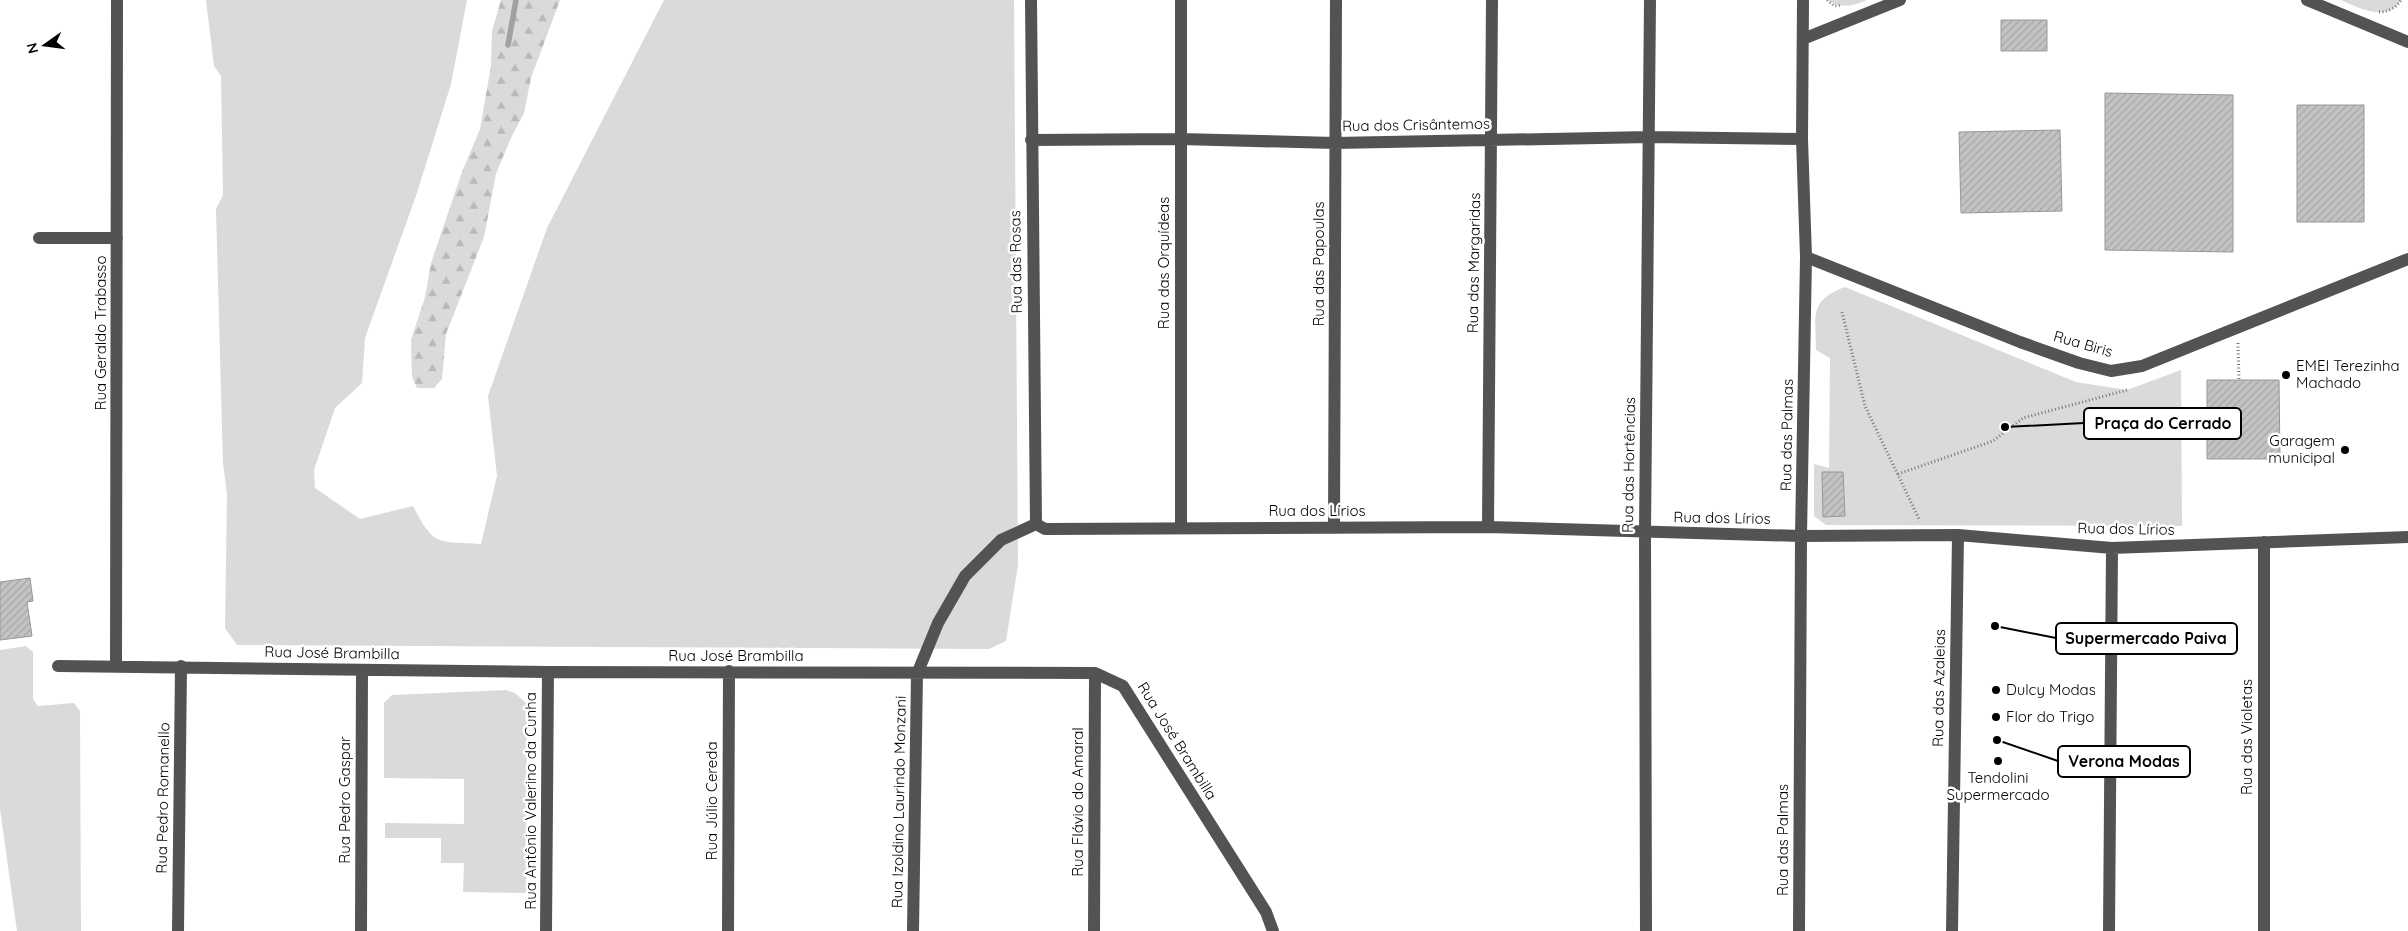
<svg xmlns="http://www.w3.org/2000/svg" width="2408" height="931" viewBox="0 0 2408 931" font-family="Quicksand,sans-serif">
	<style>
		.green { fill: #dadada }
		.forest { fill: url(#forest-firs) }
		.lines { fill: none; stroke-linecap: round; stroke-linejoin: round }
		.stream { stroke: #a1a1a1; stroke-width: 5.5 }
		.building { fill: url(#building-hatch); stroke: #979797 }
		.path { stroke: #757575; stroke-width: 3; stroke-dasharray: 1 2.5; stroke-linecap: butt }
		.minor { stroke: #535353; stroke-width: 12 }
		.poi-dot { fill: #000; stroke: #fff; stroke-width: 2 }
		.labels { text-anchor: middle; stroke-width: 5; stroke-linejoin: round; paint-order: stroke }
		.street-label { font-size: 15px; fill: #000; stroke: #fff }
		.poi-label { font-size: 15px; fill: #000; stroke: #fff; text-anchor: start }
		.leader { fill: none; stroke: #000; stroke-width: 2 }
		.callout-dot { fill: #000; stroke: #fff; stroke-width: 2 }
		.callout { fill: #fff; stroke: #000; stroke-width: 2 }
		.callout-label { font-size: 16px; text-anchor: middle; font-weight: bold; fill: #000 }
	</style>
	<defs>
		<pattern id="forest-firs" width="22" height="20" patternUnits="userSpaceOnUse" patternTransform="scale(1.25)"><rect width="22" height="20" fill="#dadada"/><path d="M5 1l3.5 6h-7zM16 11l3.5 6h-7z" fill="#b9b9b9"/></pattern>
		<pattern id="building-hatch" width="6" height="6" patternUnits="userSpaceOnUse" patternTransform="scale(1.25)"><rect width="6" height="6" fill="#c3c3c3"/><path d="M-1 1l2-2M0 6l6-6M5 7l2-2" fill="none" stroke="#a6a6a6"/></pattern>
	</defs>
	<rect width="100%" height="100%" fill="#fff"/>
	<path class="green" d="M206 0H467L451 84 417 193 365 338 362 383 335 408 314 470 315 488 360 519 413 506C434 547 437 541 481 544L497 476 488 396 547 228 664 0H1014L1018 565 1006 641 989 649 237 645 225 628 227 494 223 463 216 209 223 195 221 76 214 66Z
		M1827 0H1867C1854 6 1839 9 1827 0Z
		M2341 0H2401C2387 23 2359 8 2341 0Z
		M1845 287 2076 382 2127 390 2181 370 2182 526 1826 525 1814 516V464L1829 468 1830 358 1816 350C1816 316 1808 301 1845 287Z
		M26 646 33 652V699L38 706 74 703 80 711 81 931H17L0 809V650Z
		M506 690 515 693 527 704 526 893 463 892 464 863H441V838H385V823L464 824V779L384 778V703L392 695Z"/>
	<path class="forest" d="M501 0H560L531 78 524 113 510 140 496 174 484 237 446 334 442 379 434 388H417L412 377 411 340 425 297 431 263 462 172 480 129 491 66 492 31Z"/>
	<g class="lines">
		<path class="stream" d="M508 45 516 0"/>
	</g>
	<path class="building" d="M2001 20H2047V51H2001Z
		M2105 93 2233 95V252L2105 250Z
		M2297 105H2364V222H2297Z
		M2060 130 2062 211 1961 213 1959 132Z
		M2207 380H2279L2280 459H2207Z
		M1822 472H1843L1845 516 1823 517Z
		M30 578 33 601 27 602 32 636 0 640V582Z"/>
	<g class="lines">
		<path class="path" d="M1827 0 1834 6 1842 5
			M2379 12C2388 12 2396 8 2401 0
			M1842 312 1865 406 1920 521
			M2238 343 2239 380
			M1898 474 1993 441 2023 418 2127 390"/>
		<path class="minor" d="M1031 0 1036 524
			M2307 0 2408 42
			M1803 39 1900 0
			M1031 140 1180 139 1335 143 1649 137 1802 139
			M39 238H117
			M1806 257 2020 342 2079 363 2111 371 2142 366 2408 259
			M1036 524 1045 529 1488 527 1801 536 1958 535 2112 548 2408 537
			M1181 526V0
			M1488 527 1492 0
			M1334 528 1336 0
			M2264 542V931
			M58 666 548 672 1095 673 1123 686 1266 912 1273 931
			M116 666 117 0
			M178 931 181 666
			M361 931 362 670
			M546 931 548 672
			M728 931 729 671
			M913 931 917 674 938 623 965 576 1001 540 1036 524
			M1094 931 1095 673
			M1646 931 1645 532 1650 0
			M1799 931 1801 536 1806 257 1802 139 1803 0
			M1952 931 1958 535
			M2109 931 2112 548"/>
	</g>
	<g class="poi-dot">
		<circle cx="2286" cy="375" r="5"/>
		<circle cx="2345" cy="450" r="5"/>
		<circle cx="1996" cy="690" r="5"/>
		<circle cx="1996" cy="717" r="5"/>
		<circle cx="1998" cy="761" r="5"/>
	</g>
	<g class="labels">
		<g class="street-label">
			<text transform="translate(1416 125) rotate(-1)" y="5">Rua dos Crisântemos</text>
			<text transform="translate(1016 262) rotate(-91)" y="5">Rua das Rosas</text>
			<text transform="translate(1164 263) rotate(-90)" y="5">Rua das Orquídeas</text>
			<text transform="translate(1474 263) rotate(-89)" y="5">Rua das Margaridas</text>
			<text transform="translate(1319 264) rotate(-90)" y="5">Rua das Papoulas</text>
			<text transform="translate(101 333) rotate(-90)" y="5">Rua Geraldo Trabasso</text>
			<text transform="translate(2083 344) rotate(16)" y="5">Rua Biris</text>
			<text transform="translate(1787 435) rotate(-89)" y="5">Rua das Palmas</text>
			<text transform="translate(1629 465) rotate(-89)" y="5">Rua das Hortências</text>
			<text x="1317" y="516">Rua dos Lírios</text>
			<text transform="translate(1722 518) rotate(1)" y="5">Rua dos Lírios</text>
			<text transform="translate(2126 529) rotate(1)" y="5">Rua dos Lírios</text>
			<text transform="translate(332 653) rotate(1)" y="5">Rua José Brambilla</text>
			<text x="736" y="661">Rua José Brambilla</text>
			<text transform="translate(1939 688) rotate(-89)" y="5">Rua das Azaleias</text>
			<text transform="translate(2247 737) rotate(-90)" y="5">Rua das Violetas</text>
			<text transform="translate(1177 741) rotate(58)" y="5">Rua José Brambilla</text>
			<text transform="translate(163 798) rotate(-89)" y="5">Rua Pedro Romanello</text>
			<text transform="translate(345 800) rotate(-90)" y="5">Rua Pedro Gaspar</text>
			<text transform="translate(531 801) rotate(-90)" y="5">Rua Antônio Valerino da Cunha</text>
			<text transform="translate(712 801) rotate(-90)" y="5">Rua Júlio Cereda</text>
			<text transform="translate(899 802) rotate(-89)" y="5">Rua Izoldino Laurindo Monzani</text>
			<text transform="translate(1078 802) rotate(-90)" y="5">Rua Flávio do Amaral</text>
			<text transform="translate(1783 840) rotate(-90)" y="5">Rua das Palmas</text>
		</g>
		<g class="poi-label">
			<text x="2296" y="371">EMEI Terezinha<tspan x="2296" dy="17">Machado</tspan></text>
			<text x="2335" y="446" text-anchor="end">Garagem<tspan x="2335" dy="17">municipal</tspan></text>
			<text x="2006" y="695">Dulcy Modas</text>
			<text x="2006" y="722">Flor do Trigo</text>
			<text x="1998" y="783" text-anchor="middle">Tendolini<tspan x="1998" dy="17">Supermercado</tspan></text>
		</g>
	</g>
	<path class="leader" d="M2005 427L2084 423M1995 626L2056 638M1997 740L2058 761"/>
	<g class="callout-dot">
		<circle cx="2005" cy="427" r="5"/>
		<circle cx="1995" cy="626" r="5"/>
		<circle cx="1997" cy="740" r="5"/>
	</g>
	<g class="callout">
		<rect x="2084" y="408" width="157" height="31" rx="5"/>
		<rect x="2056" y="623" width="181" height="31" rx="5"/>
		<rect x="2058" y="746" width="132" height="31" rx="5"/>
	</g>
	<g class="callout-label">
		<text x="2163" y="429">Praça do Cerrado</text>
		<text x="2146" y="644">Supermercado Paiva</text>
		<text x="2124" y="767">Verona Modas</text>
	</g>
	<g transform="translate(45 45) rotate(256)" stroke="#ffffff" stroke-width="4" paint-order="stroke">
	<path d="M0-4L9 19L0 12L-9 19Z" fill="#000000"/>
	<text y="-8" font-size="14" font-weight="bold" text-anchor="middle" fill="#000000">N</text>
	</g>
</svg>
